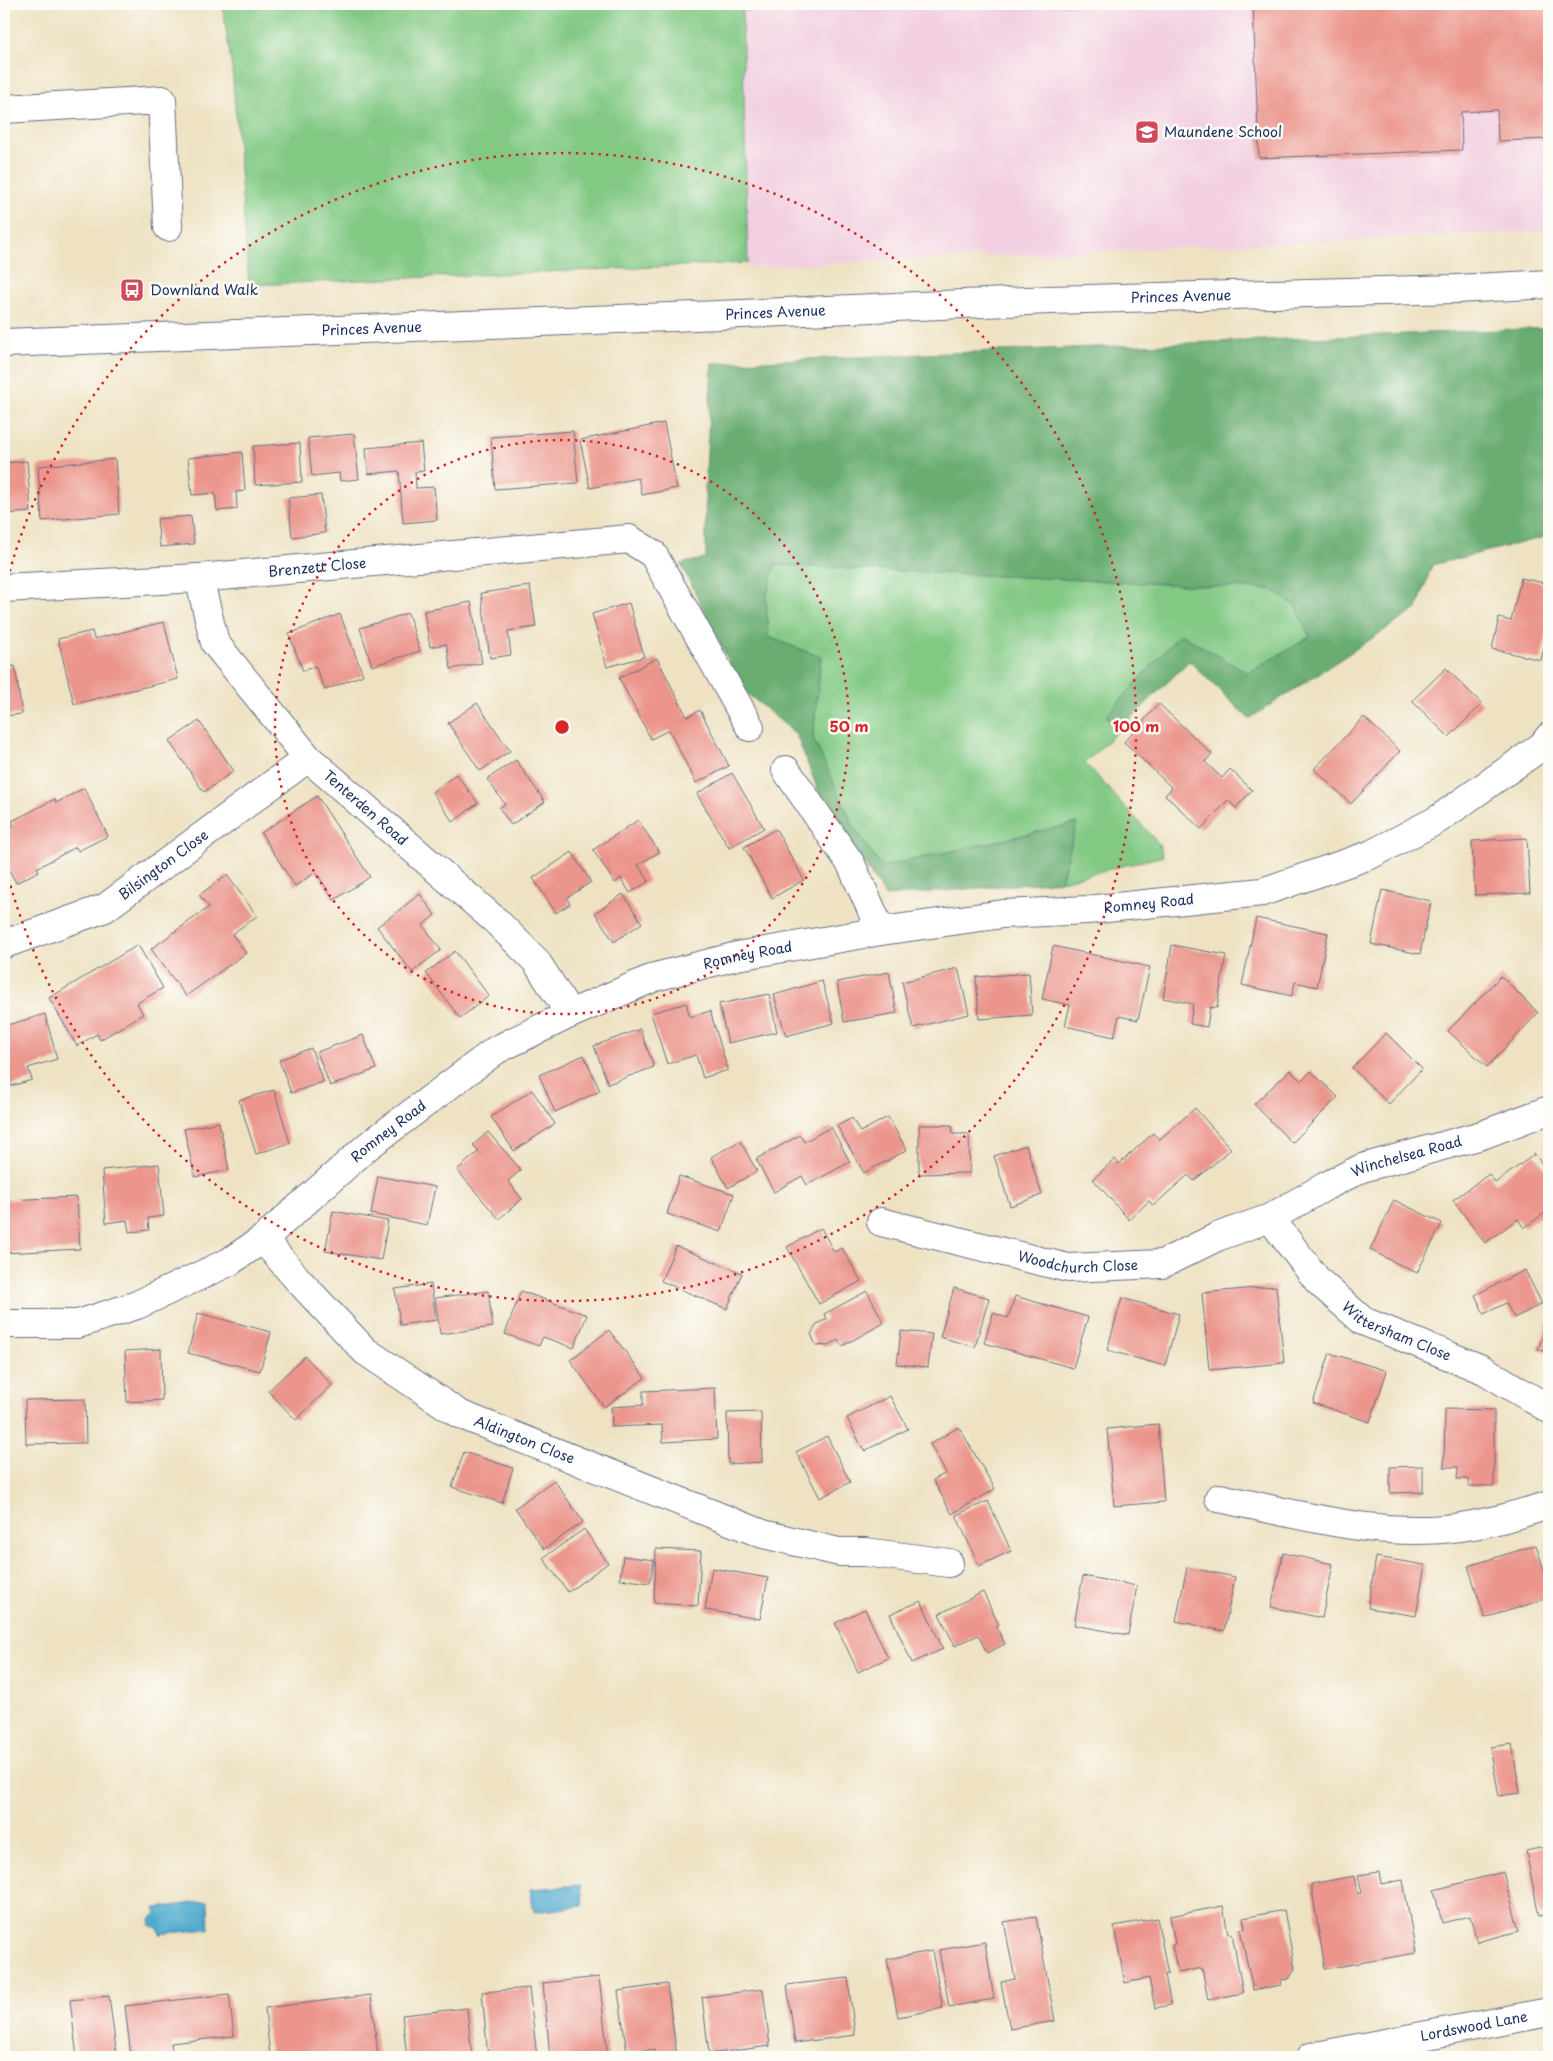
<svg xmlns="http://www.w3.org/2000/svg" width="1553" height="2061" viewBox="0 0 1553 2061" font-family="'Playpen Sans',sans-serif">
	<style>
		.built { fill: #f2cfe1 }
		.green { fill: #82c984; stroke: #4e7c71 }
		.forest { fill: #69ad72; stroke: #426e68 }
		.water { fill: #51abcf; stroke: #366d96 }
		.building { fill: #eb958c }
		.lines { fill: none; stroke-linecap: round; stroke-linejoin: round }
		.minor-casing { stroke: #656e81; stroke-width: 30 }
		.minor { stroke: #fff; stroke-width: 28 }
		.ring { fill: none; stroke: #d62828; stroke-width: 2.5; stroke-dasharray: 2.5 5 }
		.labels { text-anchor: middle; stroke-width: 5; stroke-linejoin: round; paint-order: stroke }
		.poi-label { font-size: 14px; fill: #1b2f5e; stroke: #fdfcf7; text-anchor: start }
		.street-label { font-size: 14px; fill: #1b2f5e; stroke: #fdfcf7 }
		.centre { fill: #d62828; stroke: #fdfcf7; stroke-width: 2.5 }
		.ring-label { font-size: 15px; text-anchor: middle; font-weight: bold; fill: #d62828; stroke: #fdfcf7; stroke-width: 5; stroke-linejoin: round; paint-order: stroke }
	</style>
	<rect width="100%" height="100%" fill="#fdfcf7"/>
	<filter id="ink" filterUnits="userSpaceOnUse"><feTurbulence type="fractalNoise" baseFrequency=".02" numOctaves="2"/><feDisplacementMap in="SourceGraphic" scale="10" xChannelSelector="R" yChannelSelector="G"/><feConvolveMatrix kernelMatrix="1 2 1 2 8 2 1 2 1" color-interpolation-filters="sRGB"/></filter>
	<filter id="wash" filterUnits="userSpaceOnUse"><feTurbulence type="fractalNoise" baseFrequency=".0096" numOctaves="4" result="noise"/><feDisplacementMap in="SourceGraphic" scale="20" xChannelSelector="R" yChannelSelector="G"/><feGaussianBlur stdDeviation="1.12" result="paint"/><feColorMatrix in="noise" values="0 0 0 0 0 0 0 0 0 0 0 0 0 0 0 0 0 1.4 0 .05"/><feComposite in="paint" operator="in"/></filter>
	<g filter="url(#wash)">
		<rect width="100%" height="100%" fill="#eee2c3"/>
		<path class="built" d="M1078 4H1549V231L748 267 742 10Z"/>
		<path class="green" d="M222 4H735L742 10 748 263 249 285 232 68Z
			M775 565 1270 589 1296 606 1310 637 1248 673 1180 634 1107 717 1119 730 1085 763 1159 844 1163 856 1061 881 1077 823 881 867 854 827 813 738 821 657 768 637 766 598Z"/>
		<path class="forest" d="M735 4H1078L742 10Z
			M1549 328V536L1432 565 1417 609 1249 719 1189 661 1119 730 1106 716 1180 634 1248 673 1310 637 1296 606 1270 589 775 565 766 598 768 637 821 657 813 738 854 827 881 867 1077 823 1061 881 885 896 819 793 796 734 743 690 681 564 706 558 705 489 712 363Z"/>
		<path class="water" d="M581 1885 583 1906 534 1912 530 1889Z
			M208 1901 209 1929 160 1934 158 1928 151 1926 150 1919 157 1914 155 1908Z"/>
		<g id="blocks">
			<path class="building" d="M1253 4H1461V5L1549 4V139L1498 141 1497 110 1461 112 1462 150 1259 158Z
				M664 423 677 488 642 495 638 478 590 488 580 440Z
				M573 431 578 483 495 489 491 437Z
				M354 434 359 479 340 481 339 473 312 476 308 438Z
				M300 443 302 482 255 485 253 446Z
				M421 443 424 471 415 472 416 488 434 487 437 520 403 523 399 471 368 474 366 448Z
				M242 452 245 491 236 492 237 509 217 511 215 493 192 495 188 458Z
				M115 459 119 514 42 521 38 466Z
				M27 461 31 512 4 514V463Z
				M321 495 325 533 292 537 288 498Z
				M191 516 194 544 160 547 157 519Z
				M1521 578 1549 584V635L1547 634 1541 660 1492 649 1499 618 1511 621Z
				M530 586 536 627 508 631 511 655 490 658 481 593Z
				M471 602 482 663 451 669 446 644 430 647 424 611Z
				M629 603 644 657 607 667 592 614Z
				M408 613 420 651 372 666 360 628Z
				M340 614 363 675 325 690 315 666 303 671 289 634Z
				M164 622 178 679 74 704 58 639 92 631 94 639Z
				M657 658 687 717 700 710 729 766 696 783 669 730 651 739 619 678Z
				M15 666 22 714 4 716V667Z
				M1446 668 1482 704 1449 737 1412 701Z
				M477 703 510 751 480 771 448 723Z
				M1159 704 1212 754 1205 762 1222 778 1230 769 1252 790 1236 808 1228 800 1201 829 1165 795 1172 788 1124 742Z
				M1364 717 1400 751 1351 804 1314 769Z
				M199 721 234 771 204 792 169 741Z
				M516 760 545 802 511 825 499 808 505 804 487 779Z
				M732 773 764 828 729 848 697 794Z
				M456 774 478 803 453 822 432 792Z
				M84 788 108 836 78 851 76 847 37 868 39 871 16 883 4 860V831L14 825 12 821 55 799 56 803Z
				M317 796 370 877 334 900 316 872 295 886 261 833Z
				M638 820 659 852 638 865 649 881 630 893 621 878 615 883 593 850Z
				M776 829 804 880 772 898 744 847Z
				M1527 838 1530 893 1475 895 1472 841Z
				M572 852 591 882 567 898 570 904 556 913 533 878Z
				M227 875 257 916 232 934 246 953 186 996 151 949 209 907 199 895Z
				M1382 890 1431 901 1420 954 1371 944Z
				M420 894 435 915 423 925 441 950 412 972 377 927Z
				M623 894 642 923 614 942 595 913Z
				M1256 918 1328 933 1317 987 1295 982 1292 996 1242 985Z
				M138 945 163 988 137 1003 143 1014 100 1040 97 1034 77 1046 49 998Z
				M1172 945 1226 955 1217 1008 1210 1007 1207 1027 1190 1024 1193 1004 1163 998Z
				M1053 946 1150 967 1138 1020 1119 1016 1114 1037 1065 1026 1070 1005 1042 999Z
				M455 951 489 996 460 1018 426 973Z
				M958 968 969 1014 913 1028 902 982Z
				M889 972 897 1013 844 1022 837 982Z
				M1029 973 1032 1015 979 1019 976 977Z
				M1501 976 1538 1013 1487 1067 1448 1031Z
				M822 981 834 1023 786 1036 774 995Z
				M769 994 777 1032 728 1043 719 1004Z
				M686 1003 690 1017 710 1011 728 1070 703 1078 696 1055 667 1064 651 1013Z
				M45 1014 57 1059 28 1068 32 1080 4 1088V1026Z
				M640 1029 654 1067 608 1084 594 1046Z
				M1386 1033 1422 1069 1389 1104 1352 1068Z
				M363 1035 376 1069 330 1086 317 1052Z
				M311 1048 323 1082 291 1093 279 1060Z
				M584 1055 600 1091 555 1112 539 1075Z
				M1290 1070 1301 1081 1311 1071 1338 1097 1292 1143 1254 1104Z
				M274 1090 290 1143 256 1154 239 1100Z
				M532 1090 555 1124 514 1151 491 1117Z
				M1195 1108 1231 1149 1194 1181 1188 1175 1153 1206 1149 1201 1129 1220 1093 1179 1115 1159 1119 1164 1153 1133 1159 1140Z
				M888 1117 907 1150 864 1173 837 1126 852 1118 860 1132Z
				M219 1122 229 1170 195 1177 184 1129Z
				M919 1125H952L953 1134H969L970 1173 919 1174Z
				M831 1127 850 1162 807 1185 802 1176 774 1192 756 1159 800 1135 804 1142Z
				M488 1132 521 1170 508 1181 522 1199 499 1219 457 1170 479 1151 473 1145Z
				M740 1141 757 1171 728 1188 711 1157Z
				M1026 1145 1042 1195 1010 1206 994 1156Z
				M1535 1154 1549 1174V1210L1524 1228 1518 1219 1485 1243 1453 1200 1489 1174 1495 1183Z
				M159 1164 164 1216 148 1218 149 1230 129 1232 127 1220 106 1223 102 1170Z
				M378 1176 435 1187 427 1225 371 1214Z
				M679 1176 734 1194 721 1232 667 1214Z
				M77 1197 80 1249 4 1253V1200Z
				M1394 1200 1442 1223 1417 1273 1370 1250Z
				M333 1211 388 1221 381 1260 325 1251Z
				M821 1228 834 1252 842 1248 861 1281 819 1304 787 1247Z
				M676 1246 742 1273 727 1309 661 1281Z
				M1525 1270 1542 1304 1514 1318 1506 1303 1484 1314 1475 1295Z
				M431 1284 436 1320 400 1325 395 1289Z
				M1276 1286 1284 1363 1209 1370 1202 1293Z
				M954 1288 989 1298 975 1347 940 1337Z
				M488 1291 493 1327 440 1334 435 1298Z
				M521 1291 587 1315 574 1348 543 1337 539 1346 505 1334Z
				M867 1291 884 1323 842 1346 838 1340 828 1346 816 1345 811 1334 817 1324 827 1319 824 1314Z
				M1015 1296 1088 1317 1073 1368 984 1343 993 1313 1008 1318Z
				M1122 1298 1179 1314 1165 1366 1107 1350Z
				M198 1313 271 1332 260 1371 188 1353Z
				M1549 1320V1353L1538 1349Z
				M609 1330 645 1378 604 1407 570 1360Z
				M901 1331 932 1334 928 1367 897 1364Z
				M161 1349 162 1400 127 1402 125 1351Z
				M1330 1353 1387 1371 1370 1422 1313 1403Z
				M305 1356 332 1385 296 1420 268 1391Z
				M715 1388 717 1439 663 1442 662 1425 612 1427 611 1407 643 1405V1391Z
				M890 1396 908 1429 864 1451 847 1418Z
				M85 1399 86 1443 26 1444 25 1400Z
				M1445 1409 1494 1410V1486H1469V1479H1457L1458 1467H1444Z
				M761 1412 762 1462 728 1464 727 1413Z
				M1158 1424 1164 1502 1114 1506 1107 1429Z
				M959 1427 995 1489 952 1514 933 1480 946 1473 930 1444Z
				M827 1436 850 1482 820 1498 796 1452Z
				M464 1452 513 1468 502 1503 452 1487Z
				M1423 1466V1492L1390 1493V1467Z
				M554 1480 583 1522 544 1549 515 1508Z
				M988 1501 1011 1551 979 1566 956 1515Z
				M584 1529 608 1563 568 1592 543 1558Z
				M1536 1545 1549 1586V1598L1485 1618 1468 1566Z
				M656 1549 701 1551 698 1606 654 1603Z
				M1283 1553 1333 1564 1322 1618 1271 1607Z
				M623 1556 654 1560 650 1583 620 1579Z
				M1376 1557 1425 1565 1416 1616 1368 1608Z
				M1187 1567 1235 1577 1224 1631 1176 1621Z
				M712 1568 768 1578 760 1619 705 1610Z
				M1083 1576 1137 1586 1128 1635 1074 1625Z
				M983 1592 999 1625 996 1626 1005 1644 987 1653 978 1635 955 1646 939 1614Z
				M921 1601 943 1649 912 1663 890 1614Z
				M865 1609 888 1658 858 1672 835 1623Z
				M1512 1744 1520 1793 1499 1796 1490 1747Z
				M1549 1846V1914L1539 1916 1526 1851Z
				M1379 1872 1381 1884 1403 1880 1416 1953 1325 1969 1311 1884 1355 1876 1358 1894 1362 1893 1358 1875Z
				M1503 1872 1519 1931 1477 1942 1470 1916 1442 1923 1434 1890Z
				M1223 1906 1228 1934 1232 1933 1243 1993 1208 2000 1202 1968 1178 1973 1172 1945 1175 1944 1170 1916Z
				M1284 1910 1295 1969 1289 1979 1280 1980 1281 1985 1253 1990 1240 1929 1245 1928 1243 1918Z
				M1036 1917 1055 2021 1010 2029 1001 1982 1015 1979 1004 1922Z
				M1157 1918 1168 1974 1165 1975 1171 2005 1155 2008 1149 1978 1125 1983 1114 1926Z
				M985 1942 994 1999 949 2007 939 1950Z
				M932 1951 943 2008 898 2017 887 1959Z
				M599 1977 608 2057H550L543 1983Z
				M848 1978 855 2035 795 2043 787 1985Z
				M667 1984 677 2057H655L654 2049 627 2053 618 1991Z
				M529 1988 537 2057H488L482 1992Z
				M763 1989 770 2046 709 2054 702 1997Z
				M229 1994 234 2036 171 2043 173 2057H131L125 2006Z
				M371 1995 378 2055 357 2057H270L265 2008Z
				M109 1996 117 2057H77L70 2000Z
				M467 2008 472 2057H407L402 2015Z"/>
		</g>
	</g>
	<g filter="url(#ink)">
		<use href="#blocks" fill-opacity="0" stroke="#656e81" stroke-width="1"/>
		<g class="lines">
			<g class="minor-casing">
				<g id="minor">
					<path d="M4 109 162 100 168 227"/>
					<path id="s1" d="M4 343 696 316 1050 300 1456 289 1549 284"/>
					<path id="s2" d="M199 578 215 643 308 758 496 921 536 961 570 1014"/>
					<path id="s3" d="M4 588 199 578 629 539 653 554 750 727"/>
					<path d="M786 770 851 864 881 931"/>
					<path id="s4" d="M4 944 105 908 308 758"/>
					<path id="s5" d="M1270 1218 1318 1281 1363 1321 1484 1370 1549 1409"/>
					<path id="s6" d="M881 1222 1068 1268 1162 1264 1217 1237 1270 1218 1326 1186 1362 1168 1482 1135 1549 1110"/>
					<path id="s7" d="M263 1239 300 1282 365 1351 459 1414 763 1534 839 1552H865L949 1563"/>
					<path id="s8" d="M4 1324H78L137 1305 229 1262 263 1239 368 1146 496 1050 570 1014 655 977 737 956 881 931 1003 914 1087 910 1262 892 1370 855 1437 820 1542 746 1549 737"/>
					<path d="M1219 1498C1298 1514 1379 1539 1460 1527 1491 1523 1520 1514 1549 1505"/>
					<path id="s9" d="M1311 2057 1549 2012"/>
				</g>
			</g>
			<use href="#minor" class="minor"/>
		</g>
	</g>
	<g class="ring">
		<circle cx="562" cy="727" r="287"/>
		<path d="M4 593A574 574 0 1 1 4 861"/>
	</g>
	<defs>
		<g id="school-square" transform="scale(1.25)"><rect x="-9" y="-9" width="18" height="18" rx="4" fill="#d1495b" stroke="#fdfcf7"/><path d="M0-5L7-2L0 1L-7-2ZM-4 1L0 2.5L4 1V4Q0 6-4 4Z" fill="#fff"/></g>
		<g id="bus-square" transform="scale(1.25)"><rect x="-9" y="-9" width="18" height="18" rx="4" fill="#d1495b" stroke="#fdfcf7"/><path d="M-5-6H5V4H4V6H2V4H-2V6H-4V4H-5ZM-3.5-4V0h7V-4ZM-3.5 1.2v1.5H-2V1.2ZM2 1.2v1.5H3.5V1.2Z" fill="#fff"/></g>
	</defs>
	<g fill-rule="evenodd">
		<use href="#school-square" x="1147" y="132"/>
		<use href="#bus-square" x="132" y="290"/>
	</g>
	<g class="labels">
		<g class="poi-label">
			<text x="1164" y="137">Maundene School</text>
			<text x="150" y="295">Downland Walk</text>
		</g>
		<g class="street-label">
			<text dy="5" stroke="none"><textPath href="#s1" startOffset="1178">Princes Avenue</textPath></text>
			<text dy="5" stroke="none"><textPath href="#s1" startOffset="772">Princes Avenue</textPath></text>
			<text dy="5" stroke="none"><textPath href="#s1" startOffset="368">Princes Avenue</textPath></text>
			<text dy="5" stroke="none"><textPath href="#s3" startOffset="314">Brenzett Close</textPath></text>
			<text dy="5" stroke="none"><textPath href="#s2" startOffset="291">Tenterden Road</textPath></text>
			<text dy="5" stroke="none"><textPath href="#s4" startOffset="180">Bilsington Close</textPath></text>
			<text dy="5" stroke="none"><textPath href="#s8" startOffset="1254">Romney Road</textPath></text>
			<text dy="5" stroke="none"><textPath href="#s8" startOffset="849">Romney Road</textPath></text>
			<text dy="5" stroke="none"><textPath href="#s8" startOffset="444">Romney Road</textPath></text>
			<text dy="5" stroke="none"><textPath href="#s6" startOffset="555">Winchelsea Road</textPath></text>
			<text dy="5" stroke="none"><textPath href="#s6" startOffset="202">Woodchurch Close</textPath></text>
			<text dy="5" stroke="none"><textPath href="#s5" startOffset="174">Wittersham Close</textPath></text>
			<text dy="5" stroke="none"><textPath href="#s7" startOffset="335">Aldington Close</textPath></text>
			<text dy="5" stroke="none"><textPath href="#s9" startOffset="166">Lordswood Lane</textPath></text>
		</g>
	</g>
	<circle cx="562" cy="727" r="8" class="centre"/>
	<g class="ring-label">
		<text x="849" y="732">50 m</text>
		<text x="1136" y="732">100 m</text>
	</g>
	<rect width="1553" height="2061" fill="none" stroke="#fdfcf7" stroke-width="20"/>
</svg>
